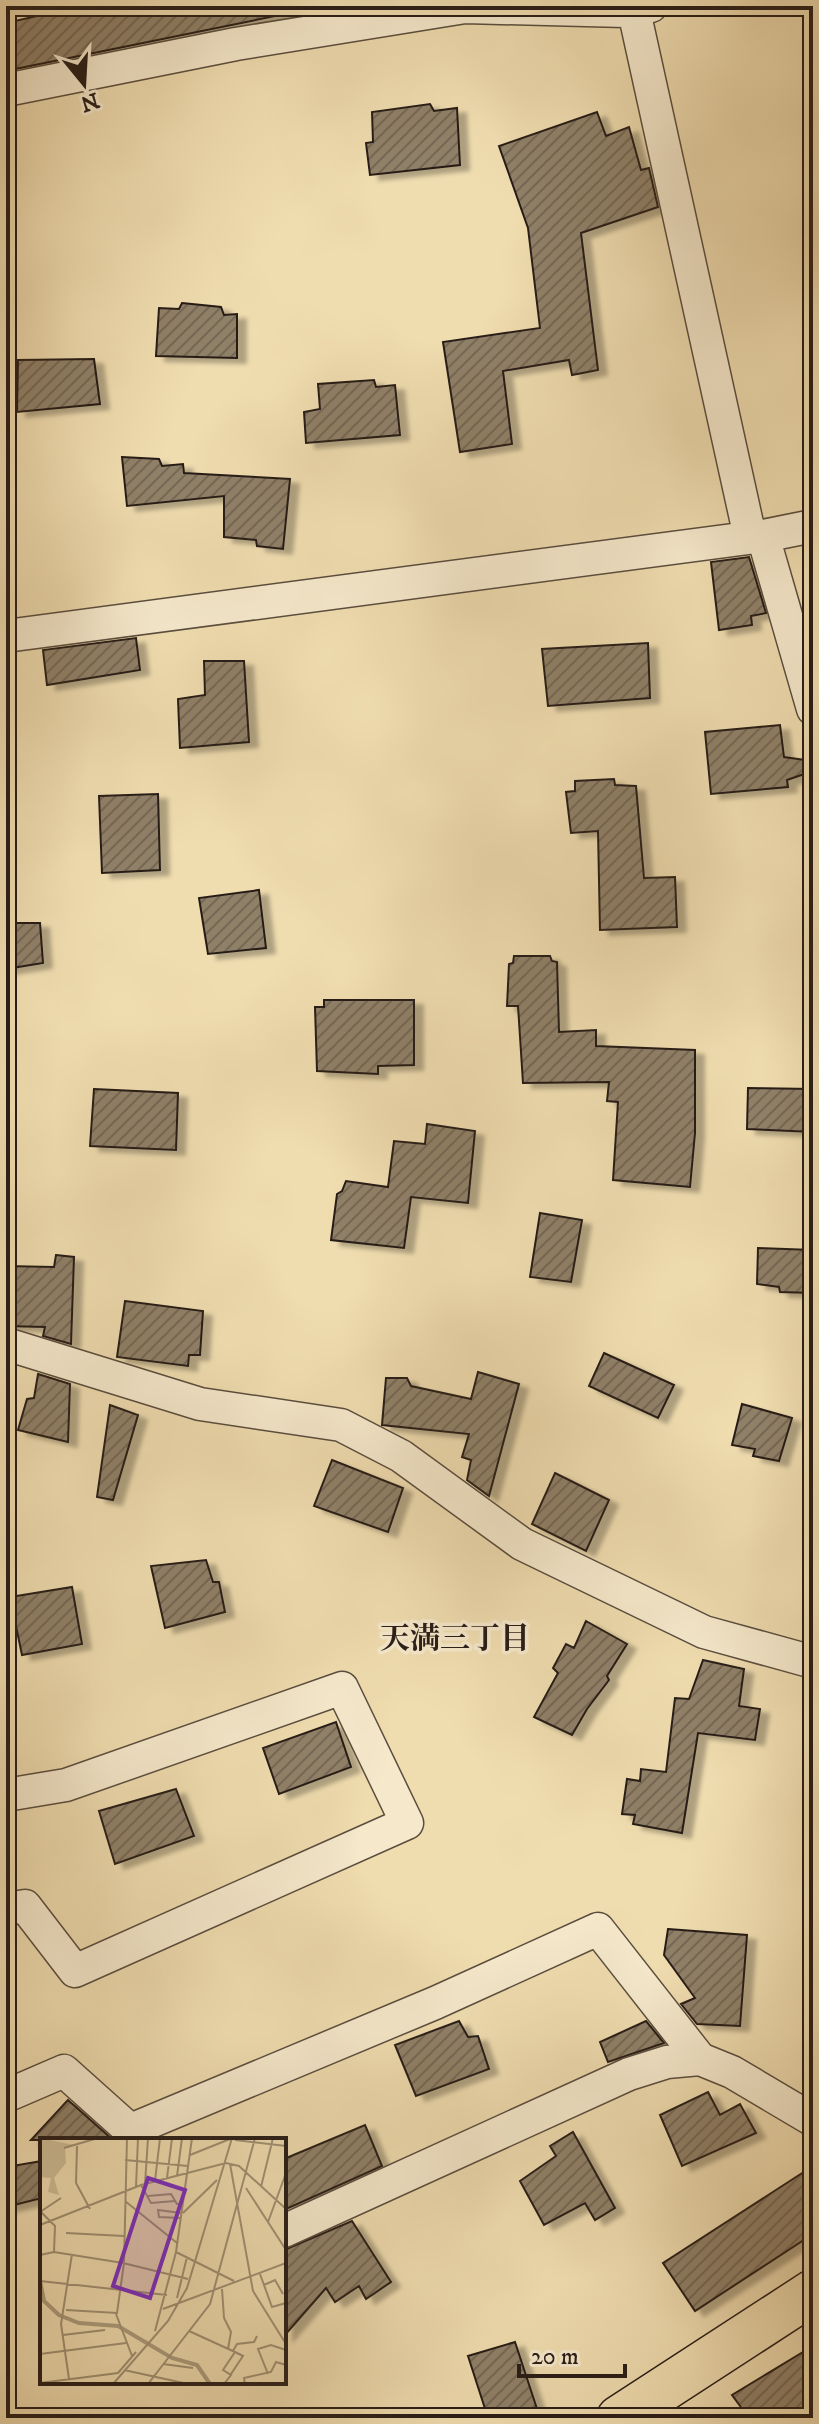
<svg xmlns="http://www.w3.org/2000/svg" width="819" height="2424" viewBox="0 0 819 2424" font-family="'IM FELL DW Pica','Noto Serif JP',serif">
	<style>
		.building { fill: url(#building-hatch); stroke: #281d18; stroke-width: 2; filter: url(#shadow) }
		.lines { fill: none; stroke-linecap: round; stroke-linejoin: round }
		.minor-casing { stroke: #5a4d3e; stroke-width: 35 }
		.primary-casing { stroke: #281d18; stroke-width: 47 }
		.minor { stroke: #f5e8cb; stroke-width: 32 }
		.primary { stroke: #efdcaf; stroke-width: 44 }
		.labels { text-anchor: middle; stroke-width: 7; stroke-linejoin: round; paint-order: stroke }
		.neighbourhood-label { font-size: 30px; font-weight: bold; fill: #281d18; stroke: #f5e8cb }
		.inset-river { fill: none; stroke: #ab9b7c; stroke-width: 4 }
		.inset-road { fill: none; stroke: #9f9073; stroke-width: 2 }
		.view { fill: #7b2cbf; fill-opacity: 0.15; stroke: #7b2cbf; stroke-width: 4 }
		.inset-edge { fill: none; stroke: #281d18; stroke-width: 4 }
	</style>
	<defs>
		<pattern id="building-hatch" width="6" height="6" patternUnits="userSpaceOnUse" patternTransform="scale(2)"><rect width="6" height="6" fill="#8f8067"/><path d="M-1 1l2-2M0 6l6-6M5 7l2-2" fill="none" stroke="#756854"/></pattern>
		<filter id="shadow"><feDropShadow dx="9" dy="5" stdDeviation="2" flood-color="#0004"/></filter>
	</defs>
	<rect width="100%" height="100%" fill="#efdcaf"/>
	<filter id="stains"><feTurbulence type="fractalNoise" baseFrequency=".0025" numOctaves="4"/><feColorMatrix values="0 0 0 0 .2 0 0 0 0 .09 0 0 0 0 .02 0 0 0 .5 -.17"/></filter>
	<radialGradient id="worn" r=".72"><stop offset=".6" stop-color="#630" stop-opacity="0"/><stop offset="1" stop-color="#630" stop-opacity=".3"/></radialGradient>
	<path class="building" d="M81 6H284L285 14 15 69 6 35V23Z
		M430 104 434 111 457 108 460 165 370 175 366 143 373 142 372 112Z
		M597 112 606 136 629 127 641 170 649 168 658 207 581 233 598 370 572 375 569 360 503 371 512 444 460 452 443 342 540 328 528 228 499 146Z
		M182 303 221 307 224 315 237 314V358L156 356 159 308 179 309Z
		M94 359 100 404 17 412 18 360Z
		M374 380 376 387 395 385 400 435 306 443 304 412 320 409 318 384Z
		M122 457 159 459 162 466 183 464 184 473 290 479 283 549 257 546 256 540 224 537V496L127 506Z
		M749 557 766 613 751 616 752 625 719 630 711 562Z
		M136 638 140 670 47 685 43 650Z
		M648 643 650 698 548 706 542 649Z
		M204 661H244L249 742 180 748 178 699 205 695Z
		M780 725 784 757 813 761V771L787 780 788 787 711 794 705 732Z
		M614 779 615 785 636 786 644 878 675 877 677 927 600 930 598 831 571 833 566 792 575 791V781Z
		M158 794 160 870 102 873 99 796Z
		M259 890 266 948 208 954 199 898Z
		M6 923H40L43 963 6 969Z
		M514 956H550L552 961 557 962 559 1032 596 1030V1046L695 1050V1133L690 1187 613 1180 618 1102 607 1101 609 1082 523 1083 518 1006H507L509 964 513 963Z
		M324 1000H414V1065L378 1066V1074L317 1071 315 1007H324Z
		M748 1088 813 1089V1132L747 1129Z
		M94 1089 178 1093 176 1150 90 1146Z
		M427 1124 475 1131 468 1203 411 1197 404 1248 331 1240 337 1194 342 1191 346 1181 388 1187 394 1141 425 1144Z
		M540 1213 582 1220 571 1282 530 1277Z
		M758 1248 813 1250V1293L780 1292 779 1287 757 1284Z
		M56 1255 74 1257 71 1344 43 1336 45 1327 6 1326V1266L54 1267Z
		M125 1301 203 1311 200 1355H189L188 1366 117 1357Z
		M604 1353 674 1385 658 1418 589 1386Z
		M478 1372 519 1384 489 1496 467 1480 471 1460 462 1457 469 1434 382 1425 386 1378H407L411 1386 471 1399Z
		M38 1374 70 1384 68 1442 18 1430 27 1399 34 1398Z
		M742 1404 792 1418 779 1461 753 1456 755 1449 732 1445Z
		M110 1405 138 1415 113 1500 97 1497Z
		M332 1460 403 1488 388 1532 314 1506Z
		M555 1473 609 1500 586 1551 532 1524Z
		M206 1560 213 1582H219L225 1612 165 1628 151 1566Z
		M72 1587 82 1644 22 1655 10 1597Z
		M586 1621 627 1644 607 1676 609 1680 587 1709 572 1735 534 1717 558 1673 553 1668 566 1644 574 1648Z
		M703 1660 744 1669 739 1706 760 1709 755 1740 698 1733 682 1833 633 1824 635 1815 622 1814 627 1779 640 1781 641 1769 666 1772 675 1698 689 1699Z
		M336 1722 351 1767 279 1794 263 1748Z
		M176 1789 194 1836 115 1864 99 1811Z
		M668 1929 747 1935 740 2026 697 2024 681 2004 695 1998 664 1955Z
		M459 2021 468 2037 478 2036 489 2069 416 2096 395 2045Z
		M646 2021 664 2043 608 2062 600 2042Z
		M708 2092 720 2115 740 2104 756 2133 682 2166 660 2115Z
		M68 2100 113 2140H31Z
		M365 2125 382 2166 284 2210V2159Z
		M573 2132 615 2208 595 2220 585 2203 544 2225 520 2181 556 2156 550 2146Z
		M42 2161V2198L6 2207V2167Z
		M813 2166V2234L695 2311 663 2263Z
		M352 2221 391 2282 366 2299 359 2286 335 2302 326 2288 284 2336V2250Z
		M515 2342 540 2418H488L468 2356Z
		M813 2346V2418H749L732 2395Z"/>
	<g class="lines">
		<g class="minor-casing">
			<path id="minor" d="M634 11 750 537 763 536
				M6 90 236 44 465 7 625 11 651 6
				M763 536 813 709
				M6 636 763 536 813 526
				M6 1344 200 1404 341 1425 401 1456 522 1544 704 1632 813 1662
				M6 1795 66 1785 342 1688 407 1823 75 1971 25 1906 6 1909
				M6 2096 64 2071 141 2140
				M131 2130 435 2003 598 1929 700 2059 732 2072 813 2120
				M284 2231 629 2074 667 2062 700 2059"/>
		</g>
		<g class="primary-casing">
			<path id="primary" d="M619 2418 813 2292"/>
		</g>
		<use href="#minor" class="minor"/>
		<use href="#primary" class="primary"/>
	</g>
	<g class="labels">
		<g class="neighbourhood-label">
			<text x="455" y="1648">天満三丁目</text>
		</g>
	</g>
	<g transform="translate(40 2138)">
		<rect width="246" height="246" fill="#efdcaf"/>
		<path d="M0 0 34 7 25 10 26 25 14 40 19 57 8 54 11 40 0 39Z" fill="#cdbc95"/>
		<path class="inset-river" d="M0 143 4 163 19 177 39 185 78 188 132 220 157 227 170 246"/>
		<path class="inset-road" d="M195 2 246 8M37 8 36 45 50 71M24 10 58 0M150 17 190 1M85 22 148 28M190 26 213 153 246 206M137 38 142 0M127 40 132 0M115 43 120 0M105 46 108 0M101 47 111 65 135 63M96 49 98 0M221 49 233 0M206 50 246 112M108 58 131 56 137 66H142M85 63 137 105M0 73 15 88 14 114M0 74 21 60M143 75 177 42M141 80 119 79 118 72 141 75M228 84 246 35M0 87 101 47 186 25 199 28 246 71M26 95 84 98M136 114 194 143M0 117 14 114 83 125 148 141M220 136 232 169 246 165M0 143 127 157M224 147 235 142 243 156M182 151 184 180 191 194 188 211M137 160 147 119M123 171 246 125M26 172 77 175 84 125 87 0M76 176 92 218M115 193 136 114 152 0M149 193 195 214 183 232 191 237 184 246M23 197 65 192M193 213 197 206 214 204 217 198M0 216 86 205M123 226 153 230M84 232 148 246M191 236 203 218 195 214M228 236 218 211 231 207 246 212M29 241 21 186 32 116M0 245 78 235 96 214M73 246 128 183 147 150 192 0M108 246 170 166 215 0M205 246 204 240 231 234 236 224 246 227"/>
		<path class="view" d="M108 40 145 52 110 160 73 148Z"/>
		<rect width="246" height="246" class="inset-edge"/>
	</g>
	<rect width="819" height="2424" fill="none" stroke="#efdcaf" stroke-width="32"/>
	<rect x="8" y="8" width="803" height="2408" fill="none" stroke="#281d18" stroke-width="4"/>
	<rect x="16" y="16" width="787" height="2392" fill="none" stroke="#281d18" stroke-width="2"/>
	<g transform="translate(84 84) rotate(162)" stroke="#f5e8cb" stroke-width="6" paint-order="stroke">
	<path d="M0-6L14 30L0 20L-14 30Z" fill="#281d18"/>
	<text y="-12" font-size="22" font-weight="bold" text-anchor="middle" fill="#281d18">N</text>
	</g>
	<path d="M519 2364v12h106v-12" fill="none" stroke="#281d18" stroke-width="4"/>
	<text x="531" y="2364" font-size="24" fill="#281d18" stroke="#f5e8cb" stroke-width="6" paint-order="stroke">20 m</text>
	<rect width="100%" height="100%" filter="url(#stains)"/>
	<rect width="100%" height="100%" fill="url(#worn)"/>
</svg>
